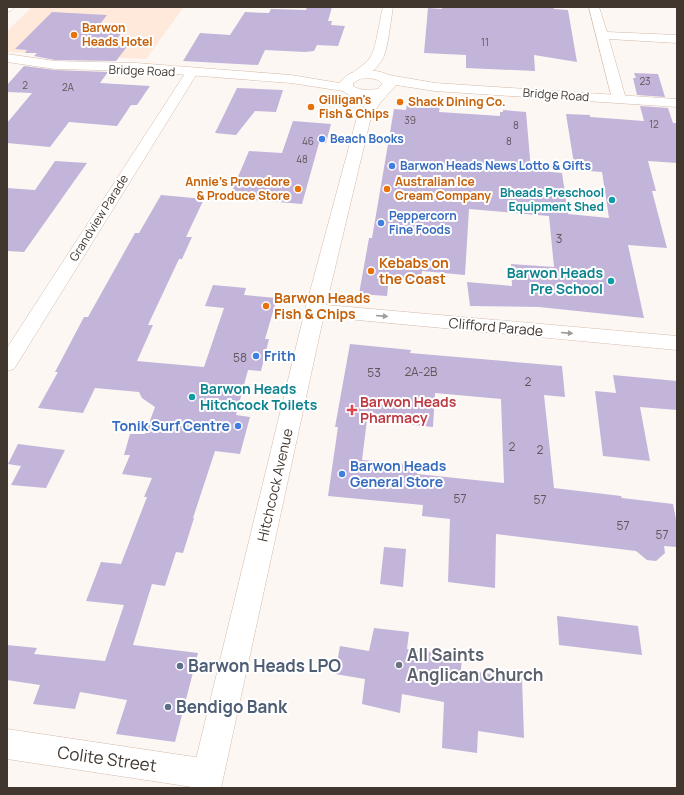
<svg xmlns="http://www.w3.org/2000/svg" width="684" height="795" viewBox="0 0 684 795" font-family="Manrope,sans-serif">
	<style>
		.built { fill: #ffe9db }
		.building { fill: #c3b4da; fill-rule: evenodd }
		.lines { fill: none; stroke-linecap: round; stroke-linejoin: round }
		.street-casing { stroke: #d5baa8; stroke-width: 1 }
		.secondary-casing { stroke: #d5baa8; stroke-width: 1 }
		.street { fill: #fff; fill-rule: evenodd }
		.secondary { fill: #fff; fill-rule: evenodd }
		.oneway { fill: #a09b97 }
		.food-dot { fill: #e8710a; stroke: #fff; stroke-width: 1.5 }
		.shop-dot { fill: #3f7fe0; stroke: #fff; stroke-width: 1.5 }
		.culture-dot { fill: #0f9aa8; stroke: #fff; stroke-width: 1.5 }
		.health-dot { fill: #e0444e; stroke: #fff; stroke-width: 1.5 }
		.worship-dot { fill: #6b7280; stroke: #fff; stroke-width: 1.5 }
		.service-dot { fill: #5c6f8a; stroke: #fff; stroke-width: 1.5 }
		.labels { text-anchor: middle; stroke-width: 4; stroke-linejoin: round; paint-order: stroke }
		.far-number-label { font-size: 10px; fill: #62565a }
		.far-food-label { font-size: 12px; font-weight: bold; fill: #c56008; stroke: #fff; text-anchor: start }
		.far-street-label { font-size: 12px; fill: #42372f; stroke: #fff }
		.far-shop-label { font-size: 12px; font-weight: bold; fill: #366cbe; stroke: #fff; text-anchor: start }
		.far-culture-label { font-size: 12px; font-weight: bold; fill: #0d838f; stroke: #fff; text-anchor: end }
		.number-label { font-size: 12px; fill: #62565a }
		.food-label { font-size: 14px; font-weight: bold; fill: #c56008; stroke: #fff; text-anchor: start }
		.culture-label { font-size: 14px; font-weight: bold; fill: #0d838f; stroke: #fff; text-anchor: end }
		.street-label { font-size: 14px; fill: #42372f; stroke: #fff }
		.shop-label { font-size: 14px; font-weight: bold; fill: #366cbe; stroke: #fff; text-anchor: start }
		.health-label { font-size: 14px; font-weight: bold; fill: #be3a42; stroke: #fff; text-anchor: start }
		.near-worship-label { font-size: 17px; font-weight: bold; fill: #5b616d; stroke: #fff; text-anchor: start }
		.near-service-label { font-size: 17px; font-weight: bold; fill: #4e5e75; stroke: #fff; text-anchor: start }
		.near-street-label { font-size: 17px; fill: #42372f; stroke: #fff }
	</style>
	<rect width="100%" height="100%" fill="#fdf7f3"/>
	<path class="built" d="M32 7H184L146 59 7 52V31Z"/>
	<path class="building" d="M307 7H332L328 21H332L331 25 345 26 338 46 317 45 314 51 305 52 265 50 258 65 183 61 200 33 230 35 245 12 269 13 271 9 306 10Z
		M442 7H553L554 9 568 10 577 62 534 55 535 71 466 68V55L424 53 428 8 442 9Z
		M52 12 107 15 97 28 124 29 117 39H133L116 61 55 60 34 56 37 53H25L27 50 15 49Z
		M24 66 55 70 108 72 100 83 150 86 137 105H131L117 126 69 122 50 147 7 143V123L32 93 7 92V85Z
		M634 73 658 74 665 97 637 95 633 78H636Z
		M237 88 283 90 276 112 255 111 236 135 215 133Z
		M408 98 441 100 439 112 500 116V112H503V110L526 112 531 170 562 173 568 214 609 218 602 172 575 170 566 114 590 115V117L644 121 640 106 668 108 673 123H677V163L648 161 656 191H652L667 248 628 245 644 318 539 307 470 306 467 282 512 286 511 264 554 267 549 216 469 209 465 275 422 271 421 281 389 278 387 296 359 294 369 238H372L394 109 406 110Z
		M293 121 331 124 326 143H319L302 204 229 198 249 151 282 153Z
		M55 161 87 163 24 252 7 251V188L35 190Z
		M161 195 204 199 186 237H192L182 259H179L148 325H153L137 361 204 367 224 308 205 306 213 285 246 288 244 295 277 298 265 339H269L261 371 248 370 236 415 250 417 240 454 215 451 193 518H194L183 553 176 552 165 586 152 584 133 645 198 653 175 742 116 734 127 700 80 692 75 709 33 704 40 685 7 680V645L37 648 34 654 105 661 124 605 86 601 101 562 121 564 147 497H144L152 478 122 474 130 455H124L130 434H145L155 407 142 398 139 392 95 388 83 413 38 408 58 372H55L84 317H88L135 233H139Z
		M350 344 411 350 410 353 562 366 565 397 544 395 554 488 621 496 622 498 673 504 677 525V547L664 546 665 553 656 561 647 560 636 551 496 534 495 588 448 582 450 519 422 516 423 505 328 496 338 427H335ZM435 393 501 399 504 483 417 474 418 465 362 460 367 420 433 427Z
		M613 375 677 381V410L640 407 650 461 603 456 595 391 616 393Z
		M18 444 65 450 46 488 11 485 21 466 8 464Z
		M384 547 406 549 403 587 380 584Z
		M557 616 638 626 642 655 559 645Z
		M374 628 409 632 407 649 462 656 461 670 522 678 524 738 478 731 477 753 442 748 444 702 402 694 400 713 362 704 365 679 335 674 340 646 369 651Z"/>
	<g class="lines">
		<g class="street-casing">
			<path id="street" d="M383 7H393C391 19 388 46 384 56 379 67 365 81 352 78L351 75C355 69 366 65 371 56 376 48 380 18 383 7Z
				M589 7H599L607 32 677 35V43L609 39 626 99 624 102H614L612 99Z
				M192 68 196 69 198 72 14 369 7 371V348L186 72 188 69Z
				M315 304 677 336V350L315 316 308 314 306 310 308 306Z
				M7 729 208 759 219 763 223 774 219 785 211 788H199L7 759Z"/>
		</g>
		<g class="secondary-casing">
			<path id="secondary" d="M7 7H15L11 11 7 12Z
				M7 54 55 61 136 63 291 75 339 83 346 76 351 73 370 70 381 72 389 75 435 83 677 99V107L435 91 396 85 380 103 371 117 325 310 221 788H189L305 310 357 117 369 98C361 98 350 97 343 91L291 83 136 71 55 69 7 62ZM370 78 378 80 382 84 378 89C370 90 360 91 353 86V83L360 79Z"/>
		</g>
		<use href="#street" class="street"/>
		<use href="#secondary" class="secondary"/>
	</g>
	<defs><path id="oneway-solid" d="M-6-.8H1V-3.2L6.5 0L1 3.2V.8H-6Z"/></defs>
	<g class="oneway">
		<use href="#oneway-solid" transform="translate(382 316) rotate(5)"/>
		<use href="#oneway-solid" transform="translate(567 333) rotate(5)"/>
	</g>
	<g class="food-dot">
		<circle cx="74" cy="35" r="4"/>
		<circle cx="400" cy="102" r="4"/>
		<circle cx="311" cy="107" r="4"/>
		<circle cx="298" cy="189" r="4"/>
		<circle cx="387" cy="189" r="4"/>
		<circle cx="371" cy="271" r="4"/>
		<circle cx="266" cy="306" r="4"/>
	</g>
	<g class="shop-dot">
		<circle cx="322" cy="139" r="4"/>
		<circle cx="392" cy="166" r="4"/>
		<circle cx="381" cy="223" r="4"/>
		<circle cx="256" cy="356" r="4"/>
		<circle cx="238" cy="426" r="4"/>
		<circle cx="342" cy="474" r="4"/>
	</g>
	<g class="culture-dot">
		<circle cx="612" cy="200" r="4"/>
		<circle cx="611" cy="281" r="4"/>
		<circle cx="192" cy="397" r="4"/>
	</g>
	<path class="health-dot" d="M350 404h4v4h4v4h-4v4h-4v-4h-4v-4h4z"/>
	<circle class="worship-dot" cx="399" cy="665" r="4"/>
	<g class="service-dot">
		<circle cx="180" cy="666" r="4"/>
		<circle cx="168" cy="707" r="4"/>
	</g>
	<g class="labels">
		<g class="far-number-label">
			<text x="485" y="46">11</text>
			<text x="645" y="85">23</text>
			<text x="25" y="89">2</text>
			<text x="68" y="91">2A</text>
			<text x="410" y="124">39</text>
			<text x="654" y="128">12</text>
			<text x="516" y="129">8</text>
			<text x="308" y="145">46</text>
			<text x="509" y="145">8</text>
			<text x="302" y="163">48</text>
		</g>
		<g class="far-food-label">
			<text x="82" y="32">Barwon<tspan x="82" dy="14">Heads Hotel</tspan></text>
			<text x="319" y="104">Gilligan's<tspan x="319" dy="14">Fish &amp; Chips</tspan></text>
			<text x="408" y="106">Shack Dining Co.</text>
			<text x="290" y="186" text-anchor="end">Annie's Provedore<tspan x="290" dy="14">&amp; Produce Store</tspan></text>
			<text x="395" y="186">Australian Ice<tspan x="395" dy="14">Cream Company</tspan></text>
		</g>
		<g class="far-street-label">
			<text transform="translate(142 71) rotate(2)" y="4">Bridge Road</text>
			<text transform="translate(556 95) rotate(4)" y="4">Bridge Road</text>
			<text transform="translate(99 218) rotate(-58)" y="4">Grandview Parade</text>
		</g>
		<g class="far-shop-label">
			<text x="330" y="143">Beach Books</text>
			<text x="400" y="170">Barwon Heads News Lotto &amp; Gifts</text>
			<text x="389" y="220">Peppercorn<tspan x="389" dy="14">Fine Foods</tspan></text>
		</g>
		<g class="far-culture-label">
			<text x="604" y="197">Bheads Preschool<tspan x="604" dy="14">Equipment Shed</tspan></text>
		</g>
		<g class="number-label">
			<text x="559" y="243">3</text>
			<text x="240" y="362">58</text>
			<text x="421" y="376">2A-2B</text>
			<text x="374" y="377">53</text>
			<text x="528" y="386">2</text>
			<text x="512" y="451">2</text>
			<text x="540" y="454">2</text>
			<text x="460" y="503">57</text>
			<text x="540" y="504">57</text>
			<text x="623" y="530">57</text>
			<text x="662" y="539">57</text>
		</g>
		<g class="food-label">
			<text x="379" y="268">Kebabs on<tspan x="379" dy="16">the Coast</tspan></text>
			<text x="274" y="303">Barwon Heads<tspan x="274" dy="16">Fish &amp; Chips</tspan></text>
		</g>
		<g class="culture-label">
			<text x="603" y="278">Barwon Heads<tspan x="603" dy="16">Pre School</tspan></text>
			<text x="200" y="394" text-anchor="start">Barwon Heads<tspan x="200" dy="16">Hitchcock Toilets</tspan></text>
		</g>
		<g class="street-label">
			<text transform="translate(496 327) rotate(5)" y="5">Clifford Parade</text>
			<text transform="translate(275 485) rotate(-77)" y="5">Hitchcock Avenue</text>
		</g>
		<g class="shop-label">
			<text x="264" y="361">Frith</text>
			<text x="230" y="431" text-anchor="end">Tonik Surf Centre</text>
			<text x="350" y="471">Barwon Heads<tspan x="350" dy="16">General Store</tspan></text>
		</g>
		<g class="health-label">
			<text x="360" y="407">Barwon Heads<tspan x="360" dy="16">Pharmacy</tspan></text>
		</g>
		<g class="near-worship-label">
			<text x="407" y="661">All Saints<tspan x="407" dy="20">Anglican Church</tspan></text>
		</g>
		<g class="near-service-label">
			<text x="188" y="672">Barwon Heads LPO</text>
			<text x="176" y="713">Bendigo Bank</text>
		</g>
		<g class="near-street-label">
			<text transform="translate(107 759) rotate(8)" y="6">Colite Street</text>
		</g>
	</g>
	<rect width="684" height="795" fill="none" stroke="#42372f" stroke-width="16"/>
</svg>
